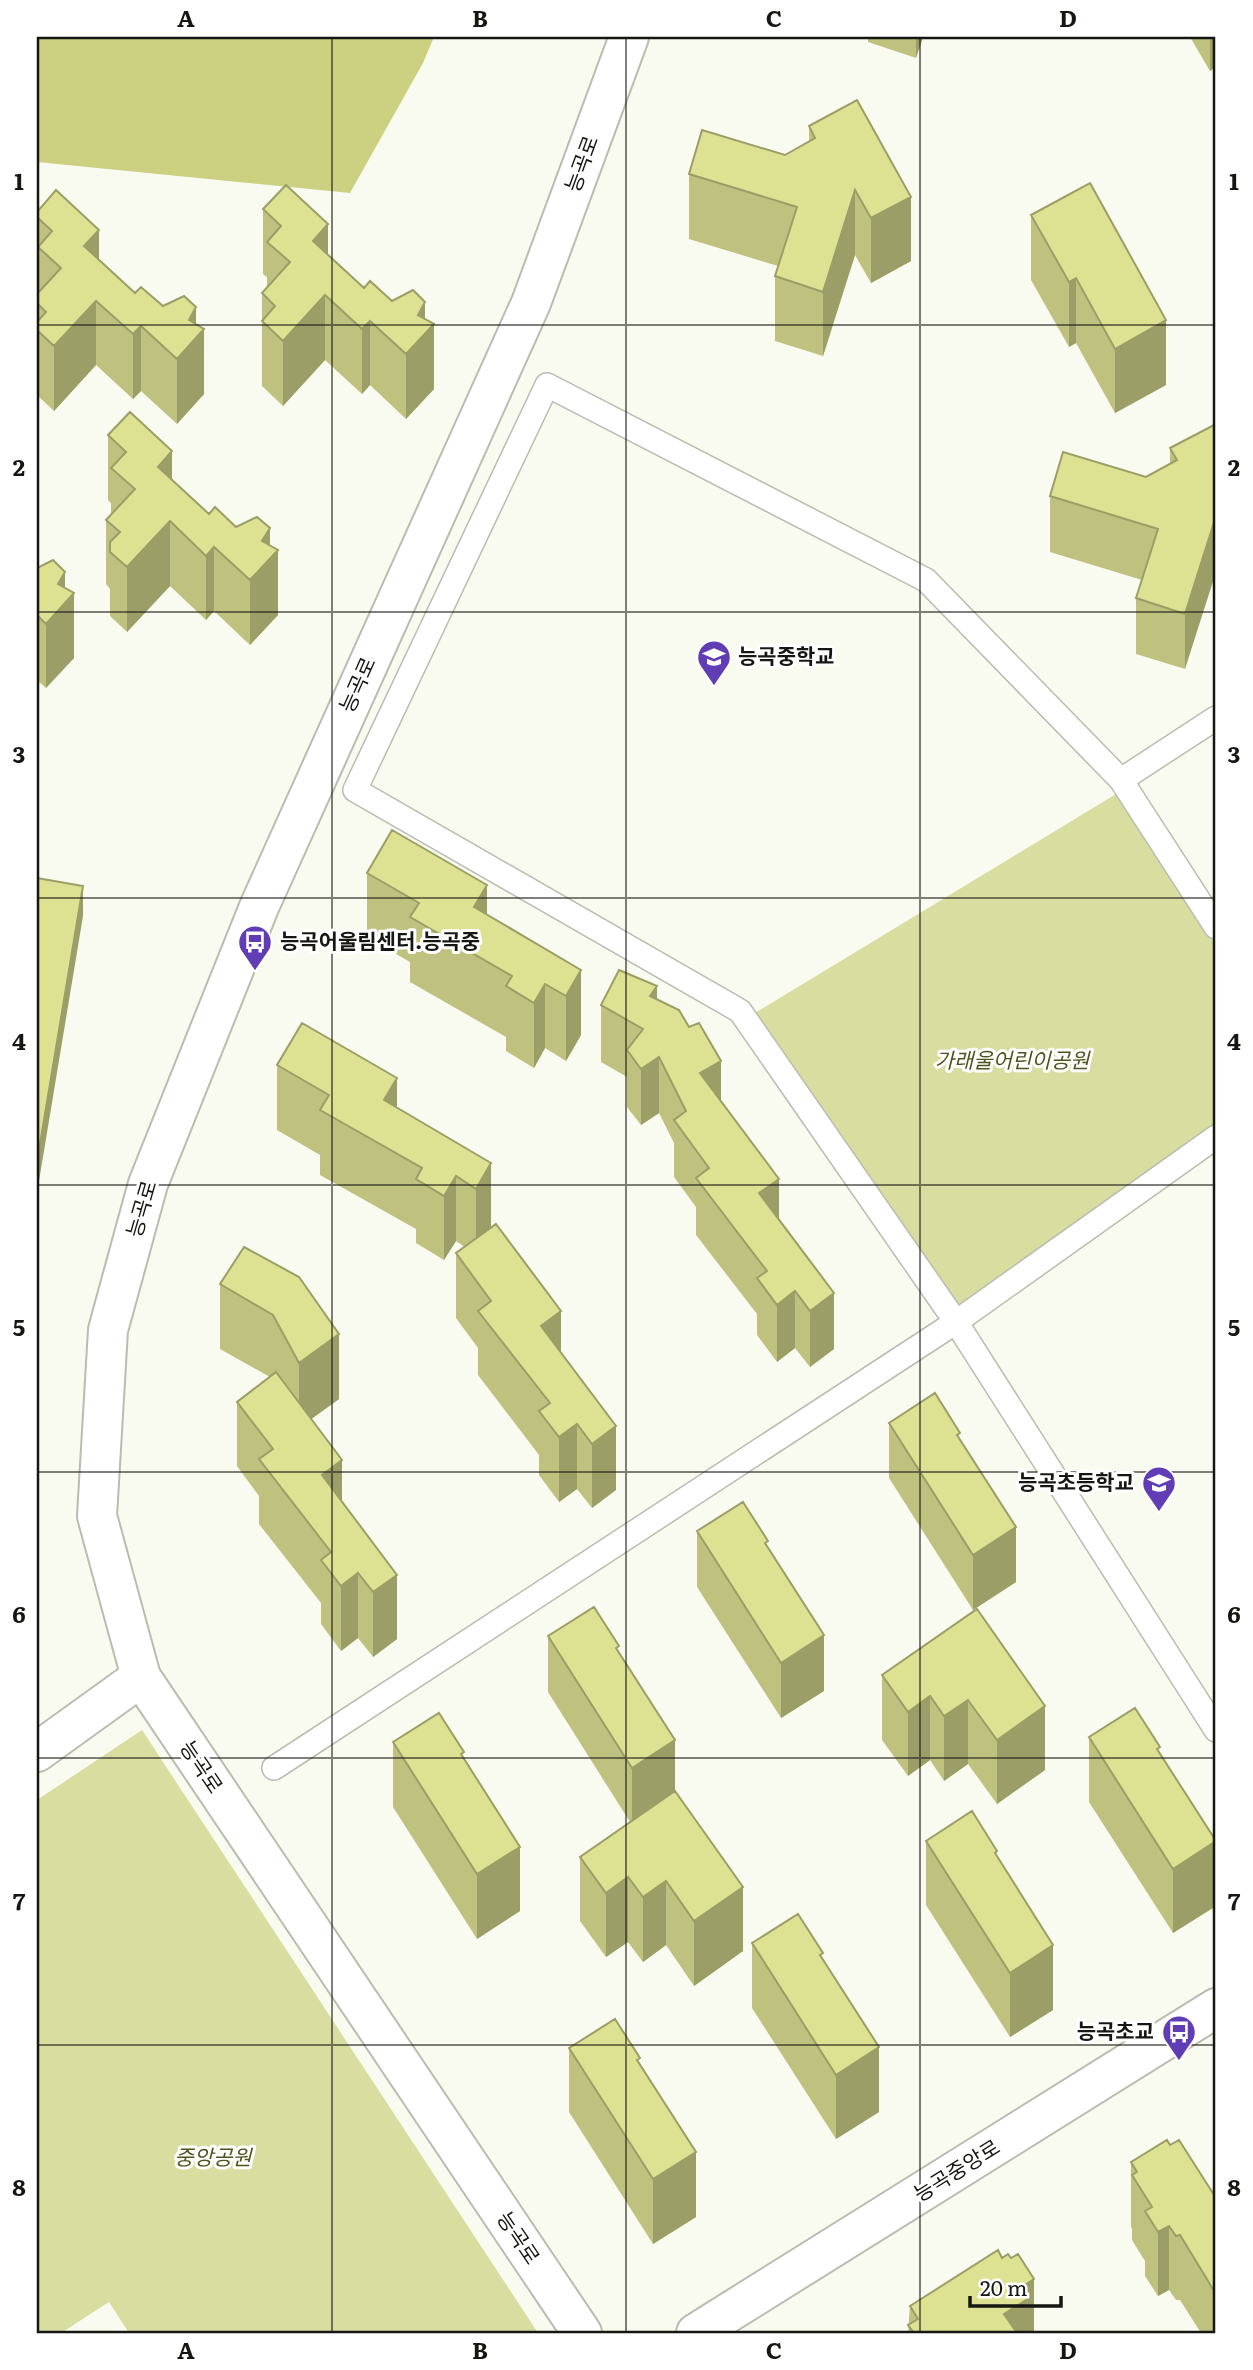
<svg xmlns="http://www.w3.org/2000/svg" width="1253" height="2370" viewBox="0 0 1253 2370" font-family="Literata,'Noto Sans KR',serif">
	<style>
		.green { fill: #d8dda0 }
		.forest { fill: #ccd081 }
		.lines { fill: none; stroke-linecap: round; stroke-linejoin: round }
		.pedestrian-casing { stroke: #bbbcb1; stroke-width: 26 }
		.tertiary-casing { stroke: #bbbcb1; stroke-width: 42 }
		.secondary-casing { stroke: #bbbcb1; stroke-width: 42 }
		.pedestrian { stroke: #fff; stroke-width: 23 }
		.tertiary { stroke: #fff; stroke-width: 38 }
		.secondary { stroke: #fff; stroke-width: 38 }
		.wall { fill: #bec27e }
		.shaded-wall { fill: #9b9e66 }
		.building { fill: #dde192; stroke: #9b9e66; stroke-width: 2 }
		.grid { fill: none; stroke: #161612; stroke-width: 2; stroke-opacity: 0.55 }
		.labels { text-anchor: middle; stroke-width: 6; stroke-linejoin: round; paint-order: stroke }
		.street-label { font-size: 21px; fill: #161612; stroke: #fff }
		.poi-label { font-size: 21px; font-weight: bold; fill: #161612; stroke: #fff; text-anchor: start }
		.park-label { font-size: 21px; font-style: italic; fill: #52541b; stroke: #fff }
		.neatline { fill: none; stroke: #161612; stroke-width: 2.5 }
		.grid-label { font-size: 23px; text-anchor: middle; font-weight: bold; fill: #161612 }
	</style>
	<rect width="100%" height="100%" fill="#fafbf0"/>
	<path class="green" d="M1116 794 1216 946V1132L960 1308 755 1013Z
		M142 1730 538 2333H129L109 2302 61 2333H37V1800Z"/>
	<path class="forest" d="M37 37H434L423 63 350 193 37 162Z"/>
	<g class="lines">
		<g class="pedestrian-casing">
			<path id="pedestrian" d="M1216 718 1121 780 1216 927
				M1121 780 926 580 547 385 355 790 740 1011 956 1322 1216 1730
				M274 1768 956 1322 1216 1137"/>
		</g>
		<g class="tertiary-casing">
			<path id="tertiary" d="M37 1752 141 1677
				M696 2333 1216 2008"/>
		</g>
		<g class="secondary-casing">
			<path id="secondary" d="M582 2333 141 1677 97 1516 108 1330 148 1184 259 907 531 303 629 37"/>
		</g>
		<use href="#pedestrian" class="pedestrian"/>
		<use href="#tertiary" class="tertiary"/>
		<use href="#secondary" class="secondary"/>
	</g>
	<path class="wall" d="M868 37H923L916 58 868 42Z
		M1190 37H1216L1210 71Z
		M809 126 911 261 871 283 855 255 823 356 775 341V276L778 266 689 239V174L785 155 809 142Z
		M263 209 328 255 364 288 392 301 425 319 434 389 406 419 370 385 362 394 325 360 283 406 262 386V293L267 288V277L263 274Z
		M37 212 99 260 135 293 163 306 196 324 204 394 177 424 141 391 133 399 96 365 54 411 37 395V294L38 293V282L37 281Z
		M1031 215 1166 385 1115 413 1076 343 1069 347 1031 280Z
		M1216 424 1185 669 1136 654V598L1142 580 1050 552V496L1146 477 1170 464V448Z
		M108 435 172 481 209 514 270 545 278 615 250 645 214 611 206 620 170 586 127 632 110 616V589L106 584V520L111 514V503L108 500Z
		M37 568 65 589 74 658 46 688 37 680Z
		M367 873 487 914 581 970V1035L566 1061 545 1048 534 1068 506 1051V1037L410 982V962L367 937Z
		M657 1000 721 1101 779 1220 834 1349 810 1367 795 1348 777 1362 757 1335V1314L696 1235V1207L674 1177V1143L659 1113 641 1125 627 1107V1077L601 1062V1005Z
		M277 1065 397 1107 491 1163V1227L561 1353 616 1490 592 1508 577 1489 559 1502 539 1475V1455L478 1375V1348L456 1318V1253L465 1247 456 1241 444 1260 416 1243V1229L320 1175V1155L277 1130Z
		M244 1247 339 1399 311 1419 342 1501 397 1639 373 1657 358 1638 341 1651 321 1624V1603L259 1524V1496L237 1466V1402L270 1377 220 1349V1284Z
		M889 1423 960 1439 1016 1582 973 1610 889 1478Z
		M697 1531 768 1548 824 1691 781 1718 697 1587Z
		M977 1609 1045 1770 997 1804 968 1764 944 1781 930 1760 908 1776 882 1740V1675Z
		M548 1636 619 1652 675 1791 743 1951 694 1986 666 1945 643 1962 628 1942 606 1957 580 1921V1857L630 1822 548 1692Z
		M1089 1737 1160 1753 1216 1906 1173 1933 1089 1802Z
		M393 1742 520 1911 477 1939 393 1807Z
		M926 1841 997 1857 1053 2010 1010 2037 926 1905Z
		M752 1943 823 1960 879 2112 836 2139 752 2008Z
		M569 2048 696 2217 653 2244 569 2112Z
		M1170 2145 1216 2198V2333H1201L1180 2300H1176L1169 2290 1158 2296 1145 2276V2261L1132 2240V2229L1131 2227V2162Z
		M1002 2258 1034 2333H908L910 2306Z"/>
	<path class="shaded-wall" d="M916 37H923L916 58Z
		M1210 37H1216V67L1210 71Z
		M855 190V255L823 356V292Z
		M911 197V261L871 283V218Z
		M328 224V289L313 241Z
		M99 230V294L84 246Z
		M1076 278V343L1069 347V282Z
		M325 295V360L283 406V341Z
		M96 301V365L54 411V346Z
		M425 302V333L434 324V389L406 419V354L418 315Z
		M196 307V338L204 329V394L177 424V359L189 320Z
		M1166 320V385L1115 413V349Z
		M370 321V385L362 394V329Z
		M141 326V391L133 399V334Z
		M172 451V515L158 467Z
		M1216 516V572L1185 669V614Z
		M170 521V586L127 632V567Z
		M270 528V559L278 550V615L250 645V580L262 541Z
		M214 547V611L206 620V556Z
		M65 572V602L74 593V658L46 688V624L58 584Z
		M487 885V950L474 907Z
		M83 886V916L37 1193V1162Z
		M581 970V1035L566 1061V996Z
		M545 984V1048L534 1068V1003Z
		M657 986V1043L650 996Z
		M659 1057V1113L641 1125V1069Z
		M721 1061V1117L700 1073Z
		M397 1078V1143L384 1100Z
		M491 1163V1227L476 1253V1189Z
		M456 1176V1241L444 1260V1196Z
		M779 1179V1235L759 1193Z
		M795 1291V1348L777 1362V1305Z
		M834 1293V1349L810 1367V1311Z
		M561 1311V1376L541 1326Z
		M339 1334V1399L299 1428V1363Z
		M577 1424V1489L559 1502V1437Z
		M616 1426V1490L592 1508V1444Z
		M342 1460V1525L322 1475Z
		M1016 1527V1582L973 1610V1555Z
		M358 1573V1638L341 1651V1586Z
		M397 1575V1639L373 1657V1592Z
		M824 1635V1691L781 1718V1663Z
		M930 1696V1760L908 1776V1712Z
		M968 1700V1764L944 1781V1716Z
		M1045 1706V1770L997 1804V1740Z
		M675 1740V1796L632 1824V1768Z
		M1216 1841V1906L1173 1933V1869Z
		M520 1847V1911L477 1939V1874Z
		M628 1877V1942L606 1957V1893Z
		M666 1881V1945L643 1962V1897Z
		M743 1887V1951L694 1986V1921Z
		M1053 1945V2010L1010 2037V1973Z
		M879 2047V2112L836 2139V2075Z
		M696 2152V2217L653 2244V2179Z
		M1169 2226V2290L1158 2296V2232Z
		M1034 2279V2333H1004V2314L1022 2287Z"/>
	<path class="building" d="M857 100 911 197 871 218 855 190 823 292 775 276 797 207 689 174 702 130 785 155 815 138 809 126Z
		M1090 183 1166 320 1115 349 1076 278 1069 282 1031 215Z
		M286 185 328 224 313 241 364 288 370 281 392 301 413 290 425 302 418 315 434 324 406 354 370 321 362 329 325 295 283 341 262 321 275 306 262 293 290 262 267 242 281 226 263 209Z
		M56 190 99 230 84 246 135 293 141 287 163 306 184 296 196 307 189 320 204 329 177 359 141 326 133 334 96 301 54 346 37 330V322L46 312 37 303V294L61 268 38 247 52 231 37 217V212Z
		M130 412 172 451 158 467 209 514 215 507 236 527 257 517 270 528 262 541 278 550 250 580 214 547 206 556 170 521 127 567 110 552V542L120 532 106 520 135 489 111 468 126 452 108 435Z
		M1216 424V516L1185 614 1136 598 1158 529 1050 496 1063 452 1146 477 1177 460 1170 448Z
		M53 560 65 572 58 584 74 593 46 624 37 615V568Z
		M392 830 487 885 474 907 581 970 566 996 545 984 534 1003 506 986 512 976 410 917 419 903 367 873Z
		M37 878 83 886 37 1162Z
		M619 970 657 986 650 996 679 1010 689 1027 699 1023 721 1061 700 1073 779 1179 759 1193 834 1293 810 1311 795 1291 777 1305 757 1278 767 1271 696 1178 709 1168 674 1120 686 1111 659 1057 641 1069 627 1050 643 1029 601 1005Z
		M302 1023 397 1078 384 1100 491 1163 476 1189 456 1176 444 1196 416 1179 422 1168 320 1110 329 1095 277 1065Z
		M496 1224 561 1311 541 1326 616 1426 592 1444 577 1424 559 1437 539 1411 550 1403 478 1311 491 1301 456 1253Z
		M244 1247 299 1277 339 1334 299 1363 273 1315 220 1284Z
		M276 1372 342 1460 322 1475 397 1575 373 1592 358 1573 341 1586 321 1560 331 1552 259 1459 273 1449 237 1402Z
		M935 1393 960 1433 957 1435 1016 1527 973 1555 889 1423Z
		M743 1502 768 1541 765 1543 824 1635 781 1663 697 1531Z
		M594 1607 619 1646 616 1648 675 1740 632 1768 548 1636Z
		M977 1609 1045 1706 997 1740 968 1700 944 1716 930 1696 908 1712 882 1675Z
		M1135 1708 1160 1747 1157 1749 1216 1841 1173 1869 1089 1737Z
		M439 1713 464 1752 461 1754 520 1847 477 1874 393 1742Z
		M675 1791 743 1887 694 1921 666 1881 643 1897 628 1877 606 1893 580 1857Z
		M972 1811 997 1851 995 1853 1053 1945 1010 1973 926 1841Z
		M798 1914 823 1953 820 1955 879 2047 836 2075 752 1943Z
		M615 2019 640 2058 637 2060 696 2152 653 2179 569 2048Z
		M1167 2140 1170 2145 1179 2140 1216 2198V2294L1180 2235 1176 2236 1169 2226 1158 2232 1145 2211 1152 2207 1132 2175 1137 2172 1131 2162Z
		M998 2250 1002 2258 1008 2254 1011 2258 1018 2254 1034 2279 1022 2287 1029 2298 1004 2314 1017 2333H914L908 2325 918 2319 910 2306Z"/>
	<path class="grid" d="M332 37V2333M626 37V2333M920 37V2333M37 325H1216M37 612H1216M37 898H1216M37 1185H1216M37 1472H1216M37 1758H1216M37 2045H1216"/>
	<defs>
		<g id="school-pin" transform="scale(1.75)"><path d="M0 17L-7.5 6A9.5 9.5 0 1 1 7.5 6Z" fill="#603db5" stroke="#fff"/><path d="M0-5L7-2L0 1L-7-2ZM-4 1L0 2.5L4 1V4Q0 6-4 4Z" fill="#fff"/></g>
		<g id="bus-pin" transform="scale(1.75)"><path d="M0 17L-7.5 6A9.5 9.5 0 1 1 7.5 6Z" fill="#603db5" stroke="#fff"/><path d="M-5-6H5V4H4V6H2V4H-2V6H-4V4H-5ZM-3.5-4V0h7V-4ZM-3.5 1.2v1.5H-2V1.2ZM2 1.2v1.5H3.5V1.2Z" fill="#fff"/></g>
	</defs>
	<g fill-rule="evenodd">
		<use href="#school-pin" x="714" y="657"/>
		<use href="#bus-pin" x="255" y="942"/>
		<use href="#school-pin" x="1159" y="1483"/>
		<use href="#bus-pin" x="1179" y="2032"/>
	</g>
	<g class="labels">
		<g class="street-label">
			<text transform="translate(582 164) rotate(-70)" y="7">능곡로</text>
			<text transform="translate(358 685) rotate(-66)" y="7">능곡로</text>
			<text transform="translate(142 1209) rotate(-74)" y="7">능곡로</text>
			<text transform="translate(201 1767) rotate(56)" y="7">능곡로</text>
			<text transform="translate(957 2171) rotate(-32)" y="7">능곡중앙로</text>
			<text transform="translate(518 2238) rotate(56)" y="7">능곡로</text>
		</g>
		<g class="poi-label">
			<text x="738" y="664">능곡중학교</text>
			<text x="280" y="949">능곡어울림센터.능곡중</text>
			<text x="1134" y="1490" text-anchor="end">능곡초등학교</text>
			<text x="1154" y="2039" text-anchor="end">능곡초교</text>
		</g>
		<g class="park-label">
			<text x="1012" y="1068">가래울어린이공원</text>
			<text x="213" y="2165">중앙공원</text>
		</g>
	</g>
	<rect width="1253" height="2370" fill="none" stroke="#ffffff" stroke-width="77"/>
	<path d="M970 2296v10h91v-10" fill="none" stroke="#161612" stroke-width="3.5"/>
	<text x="980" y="2296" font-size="21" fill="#161612" stroke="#ffffff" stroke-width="5" paint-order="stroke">20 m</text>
	<rect x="38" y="38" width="1176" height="2294" class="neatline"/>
	<g class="grid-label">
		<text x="186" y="27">A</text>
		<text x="480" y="27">B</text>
		<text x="774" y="27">C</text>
		<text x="1068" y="27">D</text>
		<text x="19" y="190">1</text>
		<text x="1234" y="190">1</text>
		<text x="19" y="476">2</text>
		<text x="1234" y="476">2</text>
		<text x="19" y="763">3</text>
		<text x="1234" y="763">3</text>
		<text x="19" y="1050">4</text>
		<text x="1234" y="1050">4</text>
		<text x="19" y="1336">5</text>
		<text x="1234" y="1336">5</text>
		<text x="19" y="1623">6</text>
		<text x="1234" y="1623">6</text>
		<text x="19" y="1910">7</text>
		<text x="1234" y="1910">7</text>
		<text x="19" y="2196">8</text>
		<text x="1234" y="2196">8</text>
		<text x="186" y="2359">A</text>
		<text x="480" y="2359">B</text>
		<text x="774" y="2359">C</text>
		<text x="1068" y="2359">D</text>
	</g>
</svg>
